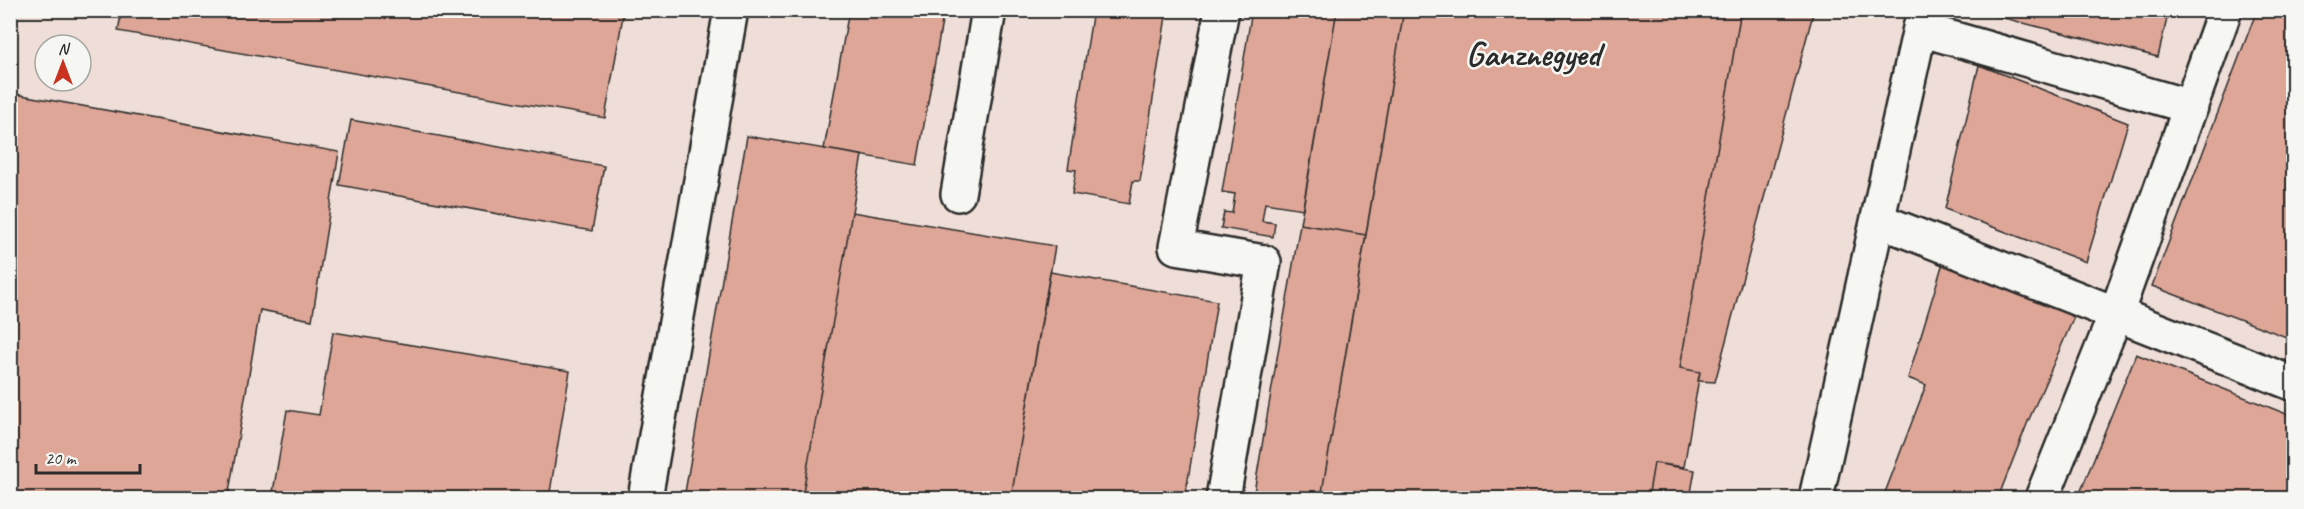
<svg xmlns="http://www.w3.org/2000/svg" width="2304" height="509" viewBox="0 0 2304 509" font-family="Caveat,sans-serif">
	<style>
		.built { fill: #efded7; fill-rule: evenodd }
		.building { fill: #dea697; stroke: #2b2b2b; stroke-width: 1.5 }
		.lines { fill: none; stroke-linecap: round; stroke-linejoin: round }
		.minor-casing { stroke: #2b2b2b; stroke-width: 38 }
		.minor { stroke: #f6f6f2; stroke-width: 33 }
		.labels { text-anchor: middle; stroke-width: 5; stroke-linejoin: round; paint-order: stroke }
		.district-label { font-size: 34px; font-weight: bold; fill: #2b2b2b; stroke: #f6f6f2 }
	</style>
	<rect width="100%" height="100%" fill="#f6f6f2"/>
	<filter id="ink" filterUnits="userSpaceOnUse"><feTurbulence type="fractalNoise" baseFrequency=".0167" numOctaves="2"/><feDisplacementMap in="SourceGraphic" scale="12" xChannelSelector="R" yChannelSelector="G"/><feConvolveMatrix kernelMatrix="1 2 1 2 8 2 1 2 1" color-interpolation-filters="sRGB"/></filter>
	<g filter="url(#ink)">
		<path class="built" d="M11 11H2293V498H11ZM45 45H81V81H45Z"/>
		<path class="building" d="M122 10H624L605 118 118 31Z
			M849 10H944L917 165 824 149Z
			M1093 10H1167L1140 181H1133L1129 204 1072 194 1076 170 1068 169Z
			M1252 10H1337L1303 209 1265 203 1262 221 1275 223 1273 237 1221 228 1224 212 1232 213 1235 194 1222 192Z
			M1337 10H1404L1366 235 1300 224Z
			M1404 10H1741L1680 368 1700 372 1684 467 1654 463 1648 498H1321Z
			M1741 10H1814L1715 382 1698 381 1700 372 1680 368Z
			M1985 10H2169L2158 57 1984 13Z
			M2257 10H2294V340L2152 286Z
			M1979 65 2128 123 2086 262 1945 209Z
			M10 93 339 152 312 320 260 310 228 498H10Z
			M351 120 604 166 592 231 339 185Z
			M747 136 862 155 852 212 802 498H684Z
			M852 212 1055 246 1011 498H802Z
			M1300 224 1366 235 1321 498H1253Z
			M1945 256 2078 308 2027 424 1998 498H1883L1926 385 1908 378Z
			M1050 272 1217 301 1185 498H1011Z
			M333 332 570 371 549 498H272L287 410 319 415Z
			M2136 354 2294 417V498H2078Z
			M1654 463 1695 470 1690 498H1648Z"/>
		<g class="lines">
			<g class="minor-casing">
				<path id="minor" d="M1222 10 1176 247 1264 262 1223 498
					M1920 29 2191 107
					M958 194 989 10
					M1878 220 2294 384
					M645 498 731 10
					M1816 498 1924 10
					M2042 498 2116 314 2225 10"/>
			</g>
			<use href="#minor" class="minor"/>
		</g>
	</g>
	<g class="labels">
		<g class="district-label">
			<text x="1533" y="65">Ganznegyed</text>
		</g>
	</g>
	<rect width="2304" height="509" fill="none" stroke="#f6f6f2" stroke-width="36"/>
	<rect x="18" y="18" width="2268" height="473" fill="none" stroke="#2b2b2b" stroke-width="2" filter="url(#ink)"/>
	<g transform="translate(63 63)"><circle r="28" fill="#f6f6f2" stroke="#a5a5a2" stroke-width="1.5"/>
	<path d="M0-4.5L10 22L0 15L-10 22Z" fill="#c8321e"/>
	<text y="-9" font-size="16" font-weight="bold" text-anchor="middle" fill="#2b2b2b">N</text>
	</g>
	<path d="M36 464v9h104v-9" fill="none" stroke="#2b2b2b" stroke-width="3"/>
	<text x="45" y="464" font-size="18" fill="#2b2b2b" stroke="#f6f6f2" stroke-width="4.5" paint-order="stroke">20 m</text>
</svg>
